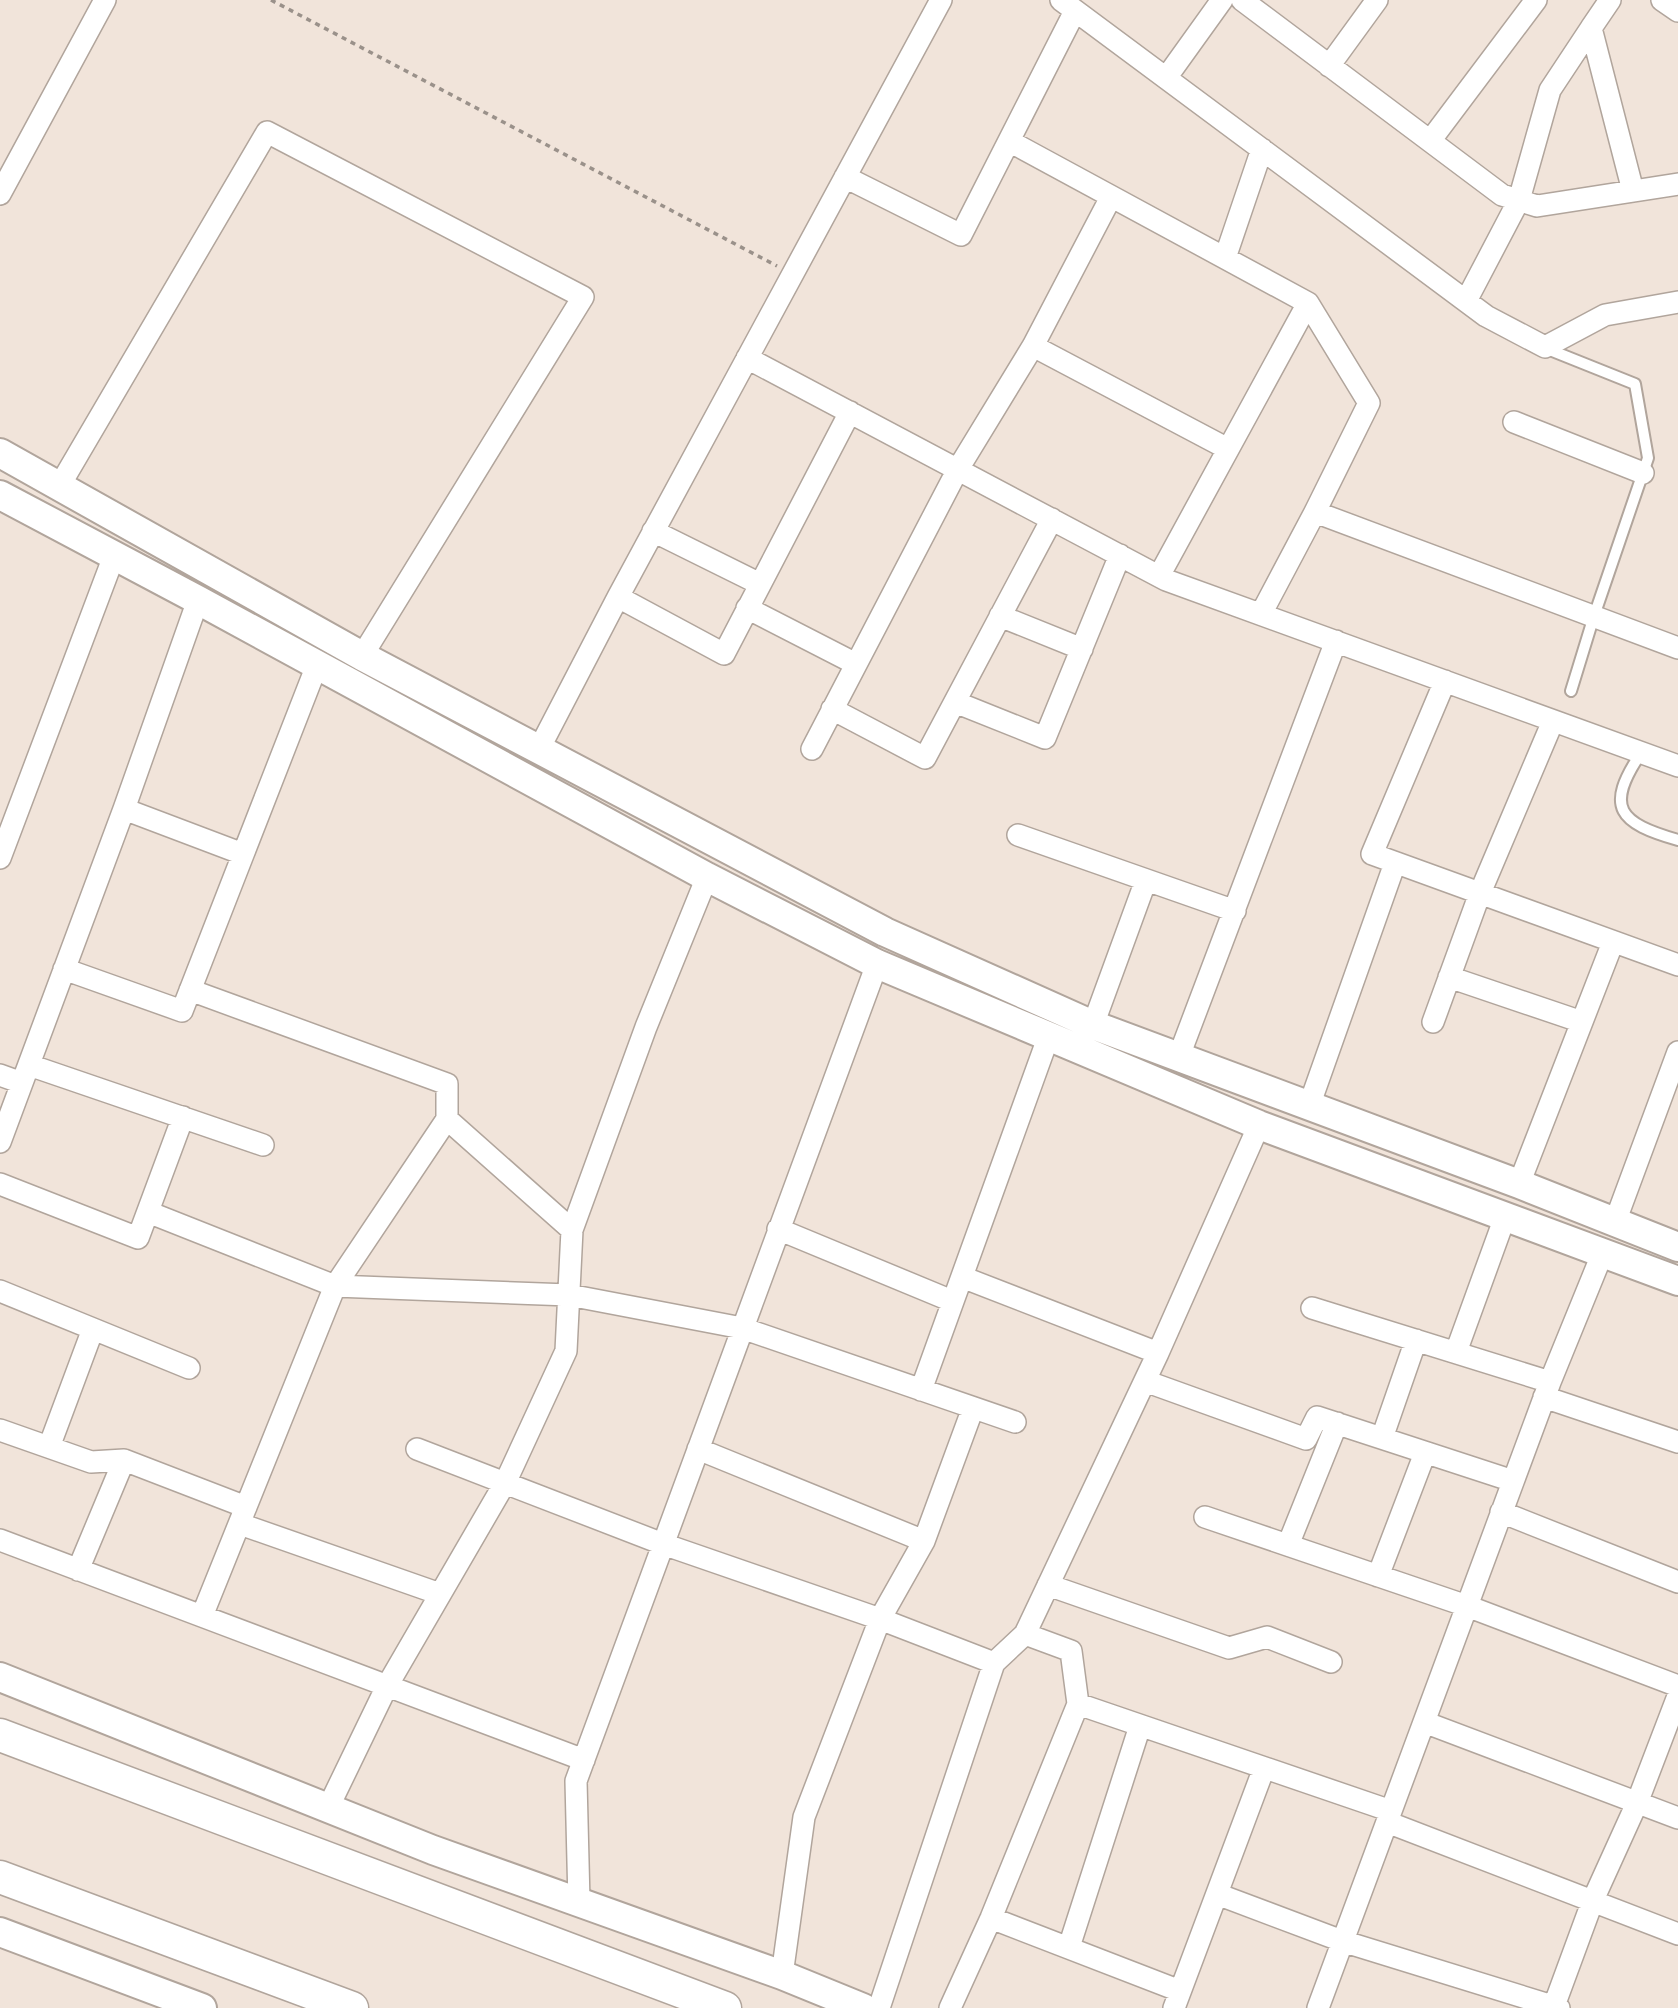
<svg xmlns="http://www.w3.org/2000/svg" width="1678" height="2008" viewBox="0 0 1678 2008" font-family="'Fira Sans',sans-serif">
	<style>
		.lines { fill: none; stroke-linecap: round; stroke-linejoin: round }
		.service-casing { stroke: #b1a59c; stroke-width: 14 }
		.minor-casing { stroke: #b1a59c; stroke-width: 24 }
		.tertiary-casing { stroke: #b1a59c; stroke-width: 32 }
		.secondary-casing { stroke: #b1a59c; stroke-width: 35 }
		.path { stroke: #9a918a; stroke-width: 3.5; stroke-dasharray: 5 5; stroke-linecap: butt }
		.service { stroke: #fff; stroke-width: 10 }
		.minor { stroke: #fff; stroke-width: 21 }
		.tertiary { stroke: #fff; stroke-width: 28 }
		.secondary { stroke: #fff; stroke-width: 32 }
	</style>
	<rect width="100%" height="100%" fill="#f1e4da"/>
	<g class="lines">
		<g class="service-casing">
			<path id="service" d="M1545 348 1635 384 1648 458 1594 616 1571 691
				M1641 753C1604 808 1619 823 1678 840"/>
		</g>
		<g class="minor-casing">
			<path id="minor" d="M1061 0 1486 316 1545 347 1605 315 1678 302
				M1242 0 1502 195 1537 206 1678 184
				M1610 0 1591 28 1633 191
				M1662 0 1678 11
				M1329 66 1377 0
				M1166 78 1222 0
				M1009 141 1308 303 1369 403 1315 512 1261 614
				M1430 141 1536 0
				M845 177 961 235 1075 11
				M0 194 105 0
				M1225 258 1262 149
				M1466 301 1519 200 1550 90 1591 28
				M1033 346 1228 449
				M747 358 1166 580 1678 766
				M1514 422 1643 473
				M60 485 267 132 583 297 362 656
				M1315 512 1678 648
				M653 531 760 584
				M1159 576 1308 303
				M618 597 724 654 850 412
				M747 608 856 664
				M1000 616 1082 649
				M1445 681 1372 854 1678 965
				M955 702 1045 738 1120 555
				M832 709 925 758 1052 519
				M539 749 618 597 941 0
				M812 749 958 469 1033 346 1111 197
				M124 809 243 854
				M1018 835 1235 911
				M0 858 114 556
				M64 969 182 1011 317 665
				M1449 977 1582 1022
				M190 990 447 1084V1119L335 1286 202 1616
				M1433 1022 1480 893 1553 721
				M1093 1025 1146 880
				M1179 1056 1336 641
				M29 1065 263 1145
				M0 1075 22 1083
				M1309 1106 1395 863
				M447 1119 572 1230
				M0 1142 124 809 198 600
				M0 1184 138 1238 183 1117
				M1519 1184 1613 942
				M148 1212 335 1286 569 1295 742 1328 1015 1422
				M1615 1222 1678 1052
				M778 1229 952 1301
				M962 1277 1158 1353
				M0 1291 189 1368
				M1312 1308 1550 1382
				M1456 1352 1505 1217
				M1145 1381 1306 1439 1317 1417 1513 1481
				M921 1390 1048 1038
				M1544 1397 1678 1442
				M0 1430 91 1462 124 1460 246 1507
				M1382 1438 1416 1340
				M49 1447 93 1329
				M417 1449 663 1544 880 1619 994 1663 1025 1634 1071 1651 1078 1704 991 1918 950 2008
				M698 1449 924 1541
				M1501 1512 1678 1582
				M1205 1517 1467 1606 1678 1686
				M240 1524 440 1594
				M0 1540 584 1760
				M1288 1545 1337 1423
				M78 1570 124 1460
				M1378 1576 1425 1453
				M1048 1585 1229 1648 1267 1637 1331 1662
				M1025 1634 1158 1353 1259 1125
				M1078 1704 1391 1811
				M1424 1722 1678 1818
				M328 1808 387 1686 506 1481 566 1351 572 1230 646 1027 707 877
				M1387 1822 1678 1934
				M1217 1894 1342 1941 1559 2008
				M579 1902 576 1781 877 964
				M991 1918 1180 1991
				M1069 1947 1140 1726
				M782 1975 804 1817 880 1619 924 1541 973 1408
				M1554 2006 1593 1900 1637 1803 1678 1696
				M879 2008 994 1663
				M1174 2008 1264 1768
				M1318 2008 1550 1382 1603 1252"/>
		</g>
		<g class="tertiary-casing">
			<path id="tertiary" d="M0 453 362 656 885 932 1093 1025 1519 1184 1678 1247
				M0 495 198 600 707 877 877 964 1259 1125 1678 1281
				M0 1677 433 1850 782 1975 863 2008
				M0 1932 202 2008"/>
		</g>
		<g class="secondary-casing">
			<path id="secondary" d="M0 1735 725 2008
				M0 1877 352 2008"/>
		</g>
		<path class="path" d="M271 0 777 266"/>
		<use href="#service" class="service"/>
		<use href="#minor" class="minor"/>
		<use href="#tertiary" class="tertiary"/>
		<use href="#secondary" class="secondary"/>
	</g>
</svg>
